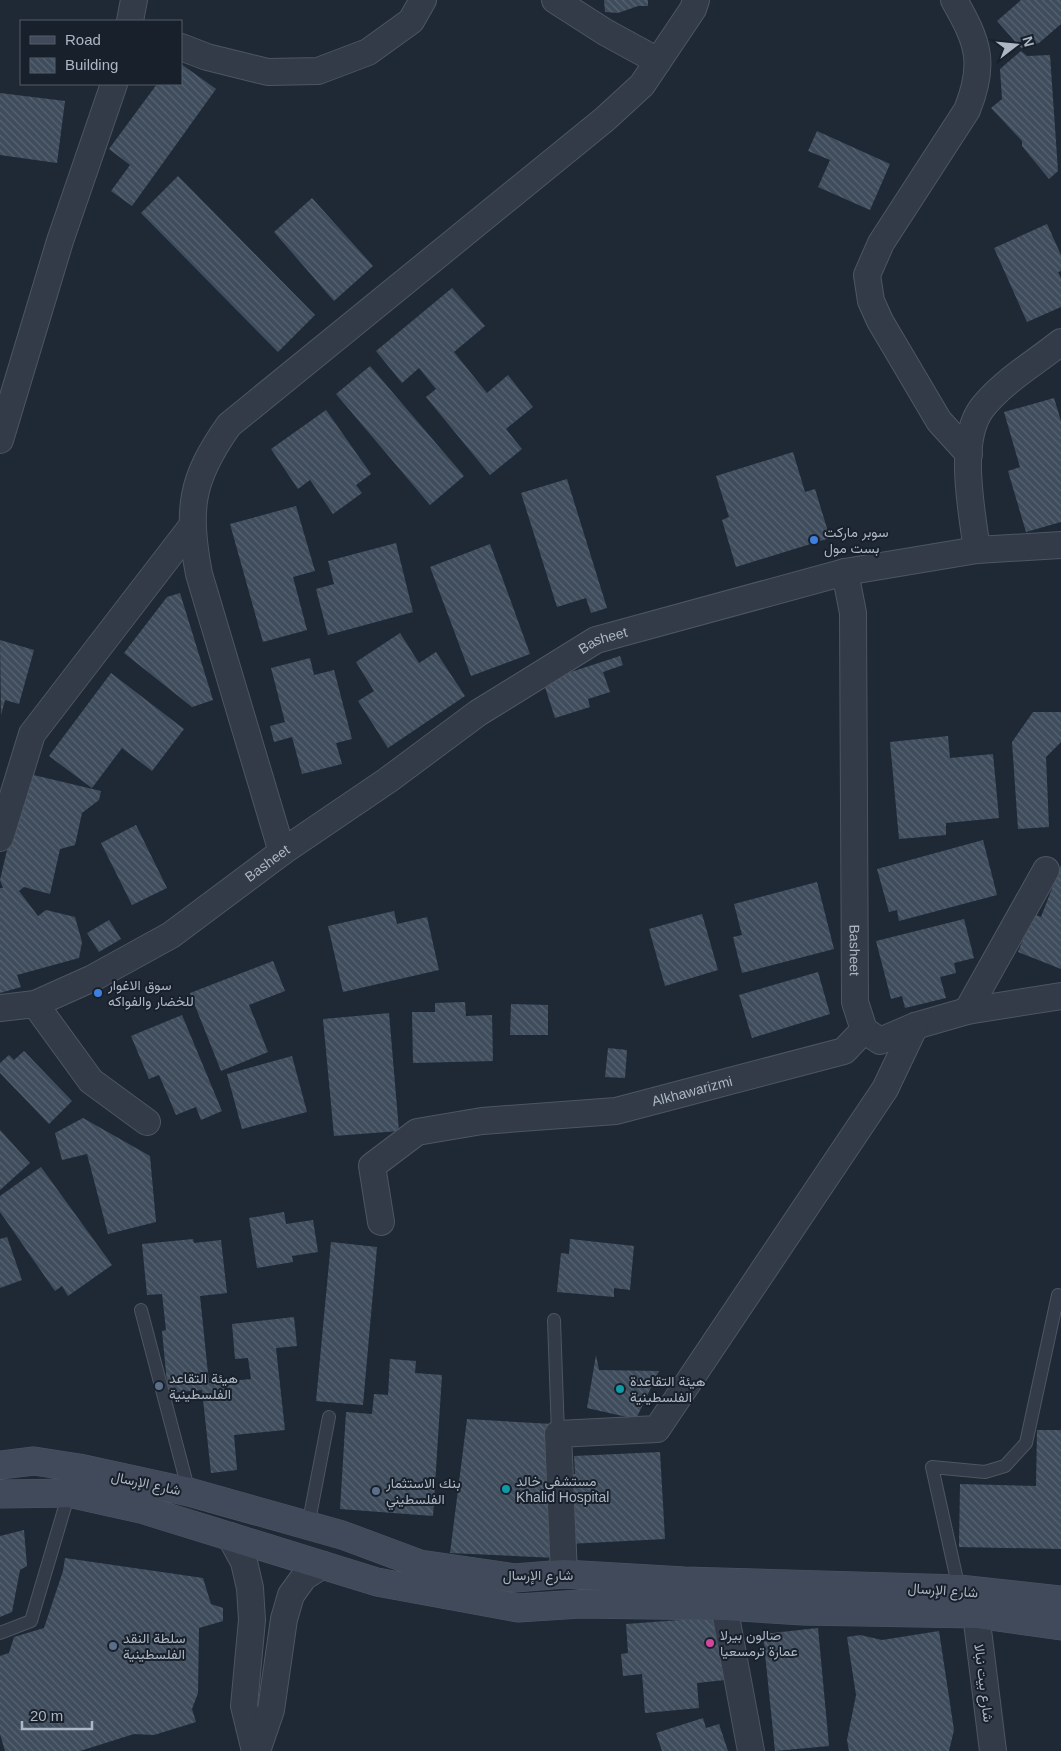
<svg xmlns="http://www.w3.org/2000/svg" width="1061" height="1751" viewBox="0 0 1061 1751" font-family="Arial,Vazirmatn,sans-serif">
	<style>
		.building { fill: url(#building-back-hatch) }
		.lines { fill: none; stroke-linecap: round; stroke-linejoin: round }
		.lane-casing { stroke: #4d5662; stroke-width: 14 }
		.street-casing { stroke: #4d5662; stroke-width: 28 }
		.secondary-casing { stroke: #4d5662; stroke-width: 29 }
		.lane { stroke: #323b47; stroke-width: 12 }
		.street { stroke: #323b47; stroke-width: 26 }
		.secondary { stroke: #404a5a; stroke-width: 28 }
		.shop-dot { fill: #3f7fe0; stroke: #18202b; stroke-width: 2 }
		.service-dot { fill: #5c6f8a; stroke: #18202b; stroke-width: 2 }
		.culture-dot { fill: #0f9aa8; stroke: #18202b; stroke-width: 2 }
		.hotel-dot { fill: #d1479c; stroke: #18202b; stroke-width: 2 }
		.labels { text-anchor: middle; stroke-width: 4; stroke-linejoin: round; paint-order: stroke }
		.poi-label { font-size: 14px; fill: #acb6c4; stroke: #18202b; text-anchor: start }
		.street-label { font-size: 14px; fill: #acb6c4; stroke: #18202b }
	</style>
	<defs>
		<pattern id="building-back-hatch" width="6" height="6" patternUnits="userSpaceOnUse" patternTransform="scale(1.25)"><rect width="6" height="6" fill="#3f4c5c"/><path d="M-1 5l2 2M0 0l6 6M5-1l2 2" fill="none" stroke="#586472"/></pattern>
	</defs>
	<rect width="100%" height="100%" fill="#1f2936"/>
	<path class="building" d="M604 0H648V6H638L618 13 605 12Z
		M1021 0H1061V24L1039 43 1021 48 997 21Z
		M1021 51 1027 56 1050 55 1058 171 1049 179 1022 146V141L991 108 1002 99 1000 69Z
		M181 64 216 89 132 206 111 191 130 165 109 149 157 84H181Z
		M0 93 65 101 57 163 0 155Z
		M817 131 890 164 870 210 818 187 830 160 808 151Z
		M178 176 315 315 278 352 141 213Z
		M312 198 373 266 334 301 274 232Z
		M1047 224 1061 255V271L1058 272 1061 278V307L1027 322 994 248Z
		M452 288 485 326 454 352 487 393 508 375 533 407 506 429 522 449 490 475 426 397 436 389 419 368 402 383 376 351Z
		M370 366 464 476 430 505 336 394Z
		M1054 398 1061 421V522L1026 532 1008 471 1020 467 1004 412Z
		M326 410 371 474 356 485 362 493 333 514 310 480 298 489 271 449Z
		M793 452 805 492 815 489 830 538 736 567 722 520 729 517 716 476Z
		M567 479 607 608 591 613 586 598 557 607 521 493Z
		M296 506 315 571 293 577 307 630 263 642 230 524Z
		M396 543 413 612 328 635 316 589 334 584 328 561Z
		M490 544 530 654 471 676 430 567Z
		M180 593 213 700 192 707 124 653 167 597Z
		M400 633 419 663 436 652 465 696 388 748 358 701 374 691 356 662Z
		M0 640 34 650 19 704 5 700 1 715Z
		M620 656 623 665 603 672 610 692 588 699 590 707 555 718 543 681Z
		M310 658 314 675 334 670 352 739 336 743 342 764 302 774 292 737 274 742 270 726 285 722 271 668Z
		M111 673 184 729 152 771 122 748 92 788 49 756Z
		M1033 712H1061V742L1046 757 1049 827 1018 829 1012 742Z
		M948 736 950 758 993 754 999 818 946 823V835L899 839 890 742Z
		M25 773 101 791 99 800 82 813 75 845 60 849 50 894 24 887 19 891 38 916 46 910 75 917 82 942 79 958 17 975 21 987 0 993V888H3L0 880Z
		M136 825 167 888 132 905 101 843Z
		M983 840 997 895 899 921 897 910 889 912 877 869Z
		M1061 865V969L1018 952 1033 914 1041 917Z
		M817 882 834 949 742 973 733 937 742 935 734 904Z
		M394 911 397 924 427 917 439 970 343 992 328 926Z
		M702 914 718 970 665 986 649 929Z
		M964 919 974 958 954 963 956 973 940 977 946 998 905 1008 902 996 891 999 876 941Z
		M109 920 121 939 99 952 87 933Z
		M273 961 285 991 249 1005 268 1052 221 1071 190 993Z
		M818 972 830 1014 752 1038 739 995Z
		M465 1002 466 1016 492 1015 493 1061 413 1063 412 1012H435V1003Z
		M511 1004 548 1005V1035H510Z
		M389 1013 399 1131 334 1136 323 1019Z
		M182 1015 222 1111 201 1120 196 1107 176 1115 159 1075 149 1079 131 1036Z
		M608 1048 627 1050 625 1078 605 1077Z
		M24 1051 72 1101 49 1124 0 1073V1063L9 1055 14 1060Z
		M292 1056 307 1112 242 1129 227 1074Z
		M83 1118 150 1156 156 1222 108 1234 87 1154 62 1160 55 1133Z
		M0 1130 30 1163 0 1190Z
		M41 1167 112 1265 68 1296 62 1286 55 1291 0 1212V1196Z
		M284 1212 286 1224 313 1220 318 1252 292 1256 293 1262 257 1268 249 1218Z
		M7 1237 22 1280 0 1288V1239Z
		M193 1239 194 1243 221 1240 227 1293 200 1296 209 1383 251 1379 248 1358 235 1359 232 1324 294 1317 297 1346 276 1348 285 1430 234 1435 237 1470 211 1473 202 1390 168 1393 162 1331 166 1330 162 1294 147 1295 142 1244Z
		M570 1239 634 1246 630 1290 614 1288V1297L557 1292 561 1253 569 1254Z
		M331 1242 377 1247 363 1405 316 1401Z
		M596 1355 599 1370 659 1371 636 1419 587 1408Z
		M390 1359 416 1361 415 1373 442 1375 433 1516 340 1509 346 1412 372 1414 374 1394 388 1395Z
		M467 1419 552 1424 557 1558 450 1553Z
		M1037 1430H1061V1549L959 1547 960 1484 1036 1486Z
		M660 1452 665 1539 568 1544 564 1475 575 1474 574 1456Z
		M24 1530 27 1566 20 1570 12 1612 0 1617V1536Z
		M65 1558 203 1578 211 1604 223 1608V1621L199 1628 198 1693 192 1709 196 1722 154 1735 134 1734 80 1751H5L0 1734V1656L9 1653 14 1637 44 1628 63 1571Z
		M720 1617 725 1680 697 1683 699 1708 645 1713 642 1674 623 1676 621 1654 628 1653 626 1624Z
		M818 1628 829 1746 775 1751 763 1634Z
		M939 1631 954 1730 949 1751H849L847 1740 856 1695 847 1637 860 1635 882 1640Z
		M703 1718 706 1728 719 1724 728 1751H662L656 1733Z"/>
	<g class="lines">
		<g class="lane-casing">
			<path id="lane" d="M141 1310 189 1492
				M554 1320 558 1434
				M308 1526 329 1417
				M959 1589 932 1467 985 1472 1005 1466 1026 1443 1058 1295
				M0 1633 31 1621 69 1493"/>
		</g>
		<g class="street-casing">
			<g id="street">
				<path d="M555 0 605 32 658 61"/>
				<path d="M954 0C978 42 986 63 967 110L881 243 867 275 871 301 880 321 939 421 969 454"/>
				<path d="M130 21 134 0"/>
				<path d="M181 47 207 57 268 72 318 71 368 52 411 21 423 0"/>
				<path d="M0 440 60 241 114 84"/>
				<path d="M977 550C972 512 957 441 982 408 1002 382 1035 363 1061 342"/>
				<path id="s1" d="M845 572 853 613 855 1002 864 1030"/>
				<path d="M0 838 32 734 192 526"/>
				<path d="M282 852 199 574C187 509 190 480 229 425L605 119 642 85 693 9 696 0"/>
				<path d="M35 1004 91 1081 147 1122"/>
				<path id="s2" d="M0 1008 35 1004 93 978 171 935 282 852 388 780 478 713 596 640 845 572 977 550 1061 545"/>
				<path d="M967 1011 1046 870"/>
				<path d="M864 1030 880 1041 915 1026 967 1011 1061 996"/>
				<path id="s3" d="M381 1222 372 1166 417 1132 482 1121 616 1111 844 1051 864 1030"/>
				<path d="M230 1536 244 1562 250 1588 252 1620 244 1706 255 1751"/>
				<path d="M564 1574 558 1434 657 1429 885 1089 915 1026"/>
				<path d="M724 1606 751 1751"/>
				<path d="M976 1614 993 1751"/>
				<path d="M257 1751 271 1710 284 1619 291 1595 304 1577 323 1565"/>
			</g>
		</g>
		<g class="secondary-casing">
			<path id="secondary" d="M0 1465 34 1461 79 1468 189 1492 342 1535 420 1564 515 1578 564 1574 684 1581 959 1589 1061 1600
				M0 1494 69 1493 141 1509 377 1582 518 1608 580 1604 724 1606 803 1611 976 1614 1061 1626"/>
		</g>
		<use href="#lane" class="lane"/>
		<use href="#street" class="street"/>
		<use href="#secondary" class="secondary"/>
	</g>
	<g class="shop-dot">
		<circle cx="814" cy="540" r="5"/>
		<circle cx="98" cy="993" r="5"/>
	</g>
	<g class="service-dot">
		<circle cx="159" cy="1386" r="5"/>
		<circle cx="376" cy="1491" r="5"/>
		<circle cx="113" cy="1646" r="5"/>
	</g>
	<g class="culture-dot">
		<circle cx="620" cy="1389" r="5"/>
		<circle cx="506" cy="1489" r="5"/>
	</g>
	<circle class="hotel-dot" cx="710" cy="1643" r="5"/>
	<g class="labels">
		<g class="poi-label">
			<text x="824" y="537">سوبر ماركت<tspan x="824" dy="16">بست مول</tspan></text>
			<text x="108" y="990">سوق الاغوار<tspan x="108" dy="16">للخضار والفواكه</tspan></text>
			<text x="169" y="1383">هيئة التقاعد<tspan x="169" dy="16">الفلسطينية</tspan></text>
			<text x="630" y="1386">هيئة التقاعدة<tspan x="630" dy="16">الفلسطينية</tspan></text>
			<text x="516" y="1486">مستشفى خالد<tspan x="516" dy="16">Khalid Hospital</tspan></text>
			<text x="386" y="1488">بنك الاستثمار<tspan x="386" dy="16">الفلسطيني</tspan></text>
			<text x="720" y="1640">صالون بيرلا<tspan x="720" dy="16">عمارة ترمسعيا</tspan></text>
			<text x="123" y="1643">سلطة النقد<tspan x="123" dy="16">الفلسطينية</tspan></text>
		</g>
		<g class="street-label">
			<text dy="5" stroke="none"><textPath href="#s2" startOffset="712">Basheet</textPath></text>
			<text dy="5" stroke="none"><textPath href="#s2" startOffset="308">Basheet</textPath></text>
			<text dy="5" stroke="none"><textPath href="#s1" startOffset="379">Basheet</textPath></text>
			<text dy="5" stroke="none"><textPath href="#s3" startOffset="392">Alkhawarizmi</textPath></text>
			<text transform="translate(146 1483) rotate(12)" y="5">شارع الإرسال</text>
			<text x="538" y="1580">شارع الإرسال</text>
			<text transform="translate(943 1590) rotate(4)" y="5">شارع الإرسال</text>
			<text transform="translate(984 1683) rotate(83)" y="5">شارع بيت نبالا</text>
		</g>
	</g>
	<rect x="20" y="20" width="162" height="65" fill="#18202b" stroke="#535c68"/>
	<rect x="30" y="36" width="25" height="8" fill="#404a5a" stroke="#535c68"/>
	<text x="65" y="45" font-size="15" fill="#acb6c4">Road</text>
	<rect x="30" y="58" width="25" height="15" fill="url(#building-back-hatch)" stroke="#535c68"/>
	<text x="65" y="70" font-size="15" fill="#acb6c4">Building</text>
	<g transform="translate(1016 45) rotate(74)" stroke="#18202b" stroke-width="4" paint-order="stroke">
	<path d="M0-4L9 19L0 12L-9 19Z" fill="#acb6c4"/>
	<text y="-8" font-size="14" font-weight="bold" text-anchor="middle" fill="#acb6c4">N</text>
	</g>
	<path d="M22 1721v8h70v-8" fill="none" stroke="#acb6c4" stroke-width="2.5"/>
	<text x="30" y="1721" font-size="15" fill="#acb6c4" stroke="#18202b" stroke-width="4" paint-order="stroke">20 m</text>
</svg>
